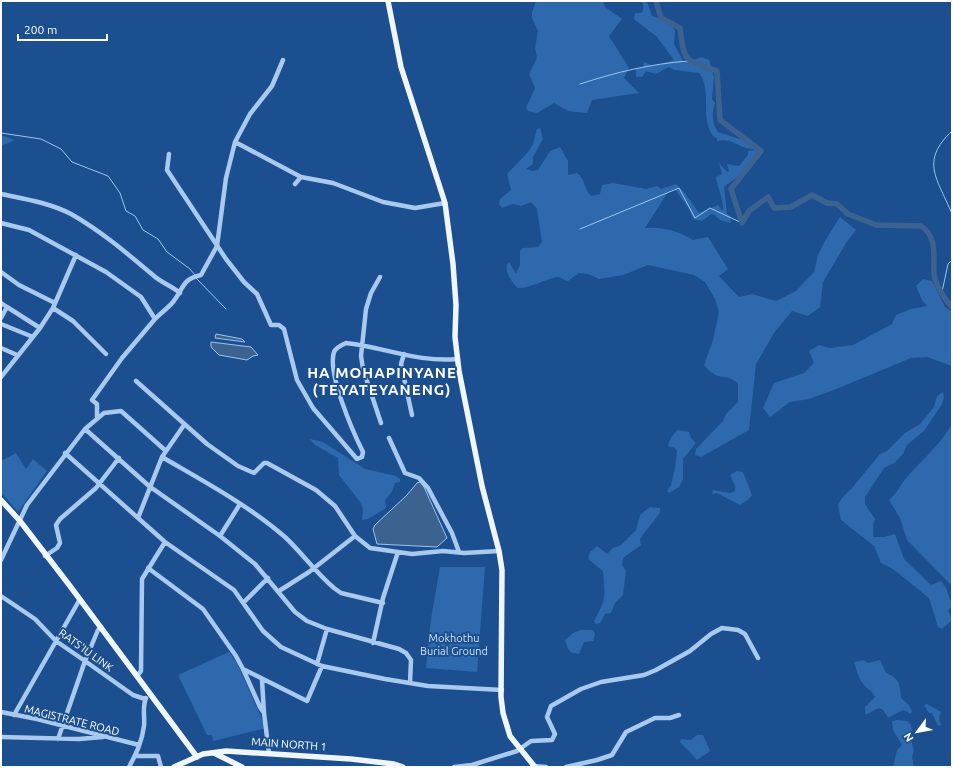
<svg xmlns="http://www.w3.org/2000/svg" width="953" height="768" viewBox="0 0 953 768" font-family="Ubuntu,sans-serif">
	<style>
		.green { fill: #2e69ad }
		.water { fill: #3c6290; stroke: #9cc4f0 }
		.lines { fill: none; stroke-linecap: round; stroke-linejoin: round }
		.stream { stroke: #9cc4f0; stroke-width: 1 }
		.river { stroke: #3c6290; stroke-width: 5.5 }
		.minor { stroke: #a9c9ee; stroke-width: 4.5 }
		.major { stroke: #f0f6ff; stroke-width: 5.5 }
		.labels { text-anchor: middle; stroke-width: 4; stroke-linejoin: round; paint-order: stroke }
		.park-label { font-size: 11px; fill: #cfe3fa; stroke: #1b4f8f }
		.street-label { font-size: 11px; fill: #fff; stroke: #1b4f8f }
		.district-label { font-size: 15px; font-weight: bold; letter-spacing: 1px; fill: #fff; stroke: #1b4f8f }
	</style>
	<rect width="100%" height="100%" fill="#1b4f8f"/>
	<path class="green" d="M536 1H603L605 7 622 19 609 36 629 68 624 78 639 93 592 100 587 113 568 111 554 103 537 113 528 111 526 108 535 88 529 74 537 58 535 48 538 31 532 18V12Z
		M641 1H645L648 4 652 16 671 22 675 31 674 44 683 61 688 62 702 57 709 60 714 77 712 99 715 103C712 113 711 122 718 132L755 144 763 152 749 168 724 187 727 214 730 216 731 223 720 220 715 215 711 214 702 221 693 219 689 209 675 189 668 192 645 228C663 227 678 231 693 240L708 237 728 269 719 276 739 297 752 294 776 301 796 291 814 272 818 255 825 241 840 217 856 230 846 243 823 282 820 307 808 316 792 311 774 333 756 364 749 430 701 457 695 455 696 449 723 421 726 414 738 402V383C723 372 719 383 704 365L713 340 719 312 715 299 705 282 694 275 648 265 623 275 599 279 588 274 579 273 568 281C563 281 561 276 557 277 542 280 532 288 518 288 512 283 502 269 509 262L516 274 520 265V251L523 248 538 247 542 242 537 209 531 202 521 206 513 204 502 208 499 204 500 199 511 190 507 174 528 152 533 144 537 129 540 128 543 139 533 157V164L526 169 532 171 538 170 550 151 560 147 568 161V175L577 173C586 180 584 189 591 196L600 194 602 185 613 183 646 189 657 186 661 189 676 184 685 193 699 213 718 205 723 211C724 199 717 188 716 177L722 174 719 163 727 172 729 171 727 164 739 166 748 155V151L756 150C753 149 750 149 746 148 735 144 729 138 717 141V138L713 136C699 116 713 91 699 73L674 70 669 67 656 74 646 71 642 77H636V69L643 67 644 62 653 66 674 60 657 37 634 19 635 13H641C644 10 644 5 641 1Z
		M1 135 15 140 1 146Z
		M923 279 932 281 945 307 952 312V366L927 357 911 358 834 390 809 399 790 402 770 417 763 408 774 383 804 373 814 363 809 351 819 345 830 348 853 345 892 324 896 315 911 309 927 306 922 300 916 286Z
		M943 392 944 398 942 404 924 431 907 445 903 454 894 463 884 468 865 497V504L875 519C872 525 874 530 873 537H884L895 534 904 559 931 585 941 581 946 588 952 605 948 611 952 620 942 629 938 627 929 598 893 569 881 563 874 546 841 520 838 505 842 498 852 488 880 454 887 451 905 433 920 424 934 407 937 396Z
		M952 424V586L907 540 900 518 889 500C898 492 900 485 907 477 922 460 941 444 952 424Z
		M678 430 689 432 691 438 696 443 683 459V479L679 487 669 493 667 491 671 485 675 468 677 451 675 448 668 446C669 441 673 433 678 430Z
		M310 439 323 442 365 469 396 476 400 479V482L395 483 392 492 385 500 386 508 368 519 362 520 363 509 360 502 339 475 338 458 315 445Z
		M16 453 26 469 33 459 47 471 18 512 1 492V461Z
		M737 471 743 472 752 495 749 499 740 505 717 493 712 494 713 490 730 493 735 491V486L730 475Z
		M650 507 660 508V513L642 536 640 539 641 545 623 558 622 565 626 571 623 595 615 603 611 613 605 614 600 623 596 624 594 621C607 597 605 598 603 571L588 559 590 552 597 546 607 554 613 548 621 545 636 530 640 515Z
		M440 567H485L477 672 426 668 431 619Z
		M581 630H593L595 634 593 641 584 642 579 654 572 653 568 649 565 640 573 633Z
		M229 652 237 663 266 728 213 741 212 735H207L178 675Z
		M864 660 868 663 880 660 886 673C900 679 900 684 901 698L909 705 912 711 911 714 903 710 888 718C882 706 880 706 868 714H865V707L875 697C872 691 870 691 866 687 859 681 857 671 854 662Z
		M927 704 941 712 939 718 941 725 938 726 932 713H929L924 705Z
		M897 720 907 721 911 725 912 730 910 736 914 751 912 757 914 767H893L897 750 902 745 893 730 892 721Z
		M697 735H703L710 751 697 760 680 742 681 739 691 740Z"/>
	<path class="water" d="M216 334 242 339 245 342 215 338Z
		M211 342 251 347 258 355 253 356 247 360 219 355 211 347Z
		M420 482 424 487 447 538 437 547 377 544 373 529 375 525 407 495 417 483Z"/>
	<g class="lines">
		<path class="stream" d="M580 84C617 72 650 64 688 61
			M952 131C919 162 938 179 952 214
			M1 133 41 139 61 149 72 162 108 176 120 193 126 211 135 216 143 230 158 239 167 252 190 269 195 275
			M580 229 679 188 695 218 710 208 742 223
			M196 278 226 309
			M942 292 948 264 952 260"/>
		<path class="river" d="M656 1 661 18 680 28C684 63 685 60 717 71L720 120 761 151 731 189 742 223 749 211 768 197 774 208 791 207 812 195 827 203 837 204 848 214 876 225 921 226C938 237 933 257 934 274 935 284 945 300 952 307"/>
		<path class="minor" d="M235 142 301 177 333 183 383 202 415 208 445 203
			M169 154 167 170 226 259 244 282 257 294 271 325H279L284 329 297 380 313 408 357 459 362 457 363 452C353 432 327 373 334 352 336 347 342 345 346 343 383 347 420 363 457 359
			M295 184 301 177
			M1 194C25 199 50 203 71 214 101 231 128 254 154 276 162 283 172 286 180 293
			M1 223 29 230 106 272 141 297 155 319 122 358 92 400 97 404V417
			M1 272 19 285 55 303
			M380 277 371 293 366 309 361 356 363 369 381 423
			M1 303 7 307 1 318
			M7 307 40 328
			M53 308 73 321 106 354
			M155 319C161 313 168 308 173 302 184 288 182 279 201 275L217 246 226 178 235 142 250 114 272 86 283 60
			M1 324 33 337
			M1 348 17 355
			M404 354 401 364 412 415
			M1 377 40 328 53 308 76 255
			M136 381 207 444 238 466 254 473 264 463H267L316 490 335 506 355 536 370 548 412 554 443 551 464 553 499 551
			M85 429 149 486 220 536 255 564 295 612 307 621 327 629 399 649 406 653 411 660 410 683
			M389 438 405 473 419 478 428 488 452 533 459 552
			M65 453 165 542 234 590 263 631 281 647 322 666 385 679 428 686 502 690
			M162 457C203 481 248 505 285 537 302 553 316 573 334 588L341 593 383 603
			M138 518 162 457 184 425
			M220 536 240 504
			M45 556 57 548 60 543 56 525 60 519 96 488 119 458
			M1 560 27 505 85 429 104 413 121 411 166 451
			M148 568 203 609 236 656 243 669 307 701 322 666
			M279 591 309 572 355 536
			M1 596 35 619 56 641 85 661 133 695 145 699
			M244 602 268 578
			M373 643 383 598 398 552
			M317 664 327 629
			M243 669 260 707 264 713 269 753
			M137 676 141 671 142 579 165 542
			M262 680 264 713
			M1 712 37 719 139 745
			M14 715 80 599
			M1 737 79 739 103 737
			M58 739 85 661 98 630 101 627
			M136 756H158L161 767
			M534 766 546 767
			M129 767C136 754 142 742 144 726 145 717 142 707 146 698
			M454 767 472 765 517 751 531 741 552 740 555 734 547 717 551 706 581 689 601 682 644 675 656 670 690 651 711 634 722 628 738 630 745 634 758 658
			M566 767 597 760 612 755 626 732 655 718H670L679 715"/>
		<path class="major" d="M388 1 401 67 445 203 453 264 456 305 455 337 459 371 482 486 499 551 502 570 501 697 503 713 510 736 535 767
			M1 500 20 521 70 586 197 757
			M214 753 242 767
			M174 767 203 754 226 751 351 759 394 764 403 767"/>
	</g>
	<g class="labels">
		<g class="park-label">
			<text x="454" y="642">Mokhothu<tspan x="454" dy="13">Burial Ground</tspan></text>
		</g>
		<g class="street-label">
			<text transform="translate(86 650) rotate(36)" y="4">RATS'IU LINK</text>
			<text transform="translate(72 720) rotate(14)" y="4">MAGISTRATE ROAD</text>
			<text transform="translate(289 744) rotate(4)" y="4">MAIN NORTH 1</text>
		</g>
		<g class="district-label">
			<text x="382" y="378">HA MOHAPINYANE<tspan x="382" dy="17">(TEYATEYANENG)</tspan></text>
		</g>
	</g>
	<rect width="953" height="768" fill="none" stroke="#ffffff" stroke-width="4"/>
	<g transform="translate(917 732) rotate(238)" stroke="#1b4f8f" stroke-width="3" paint-order="stroke">
	<path d="M0-3L7 15L0 10L-7 15Z" fill="#ffffff"/>
	<text y="-6" font-size="11" font-weight="bold" text-anchor="middle" fill="#ffffff">N</text>
	</g>
	<path d="M18 34v6h89v-6" fill="none" stroke="#ffffff" stroke-width="2"/>
	<text x="24" y="34" font-size="12" fill="#ffffff" stroke="#1b4f8f" stroke-width="3" paint-order="stroke">200 m</text>
</svg>
